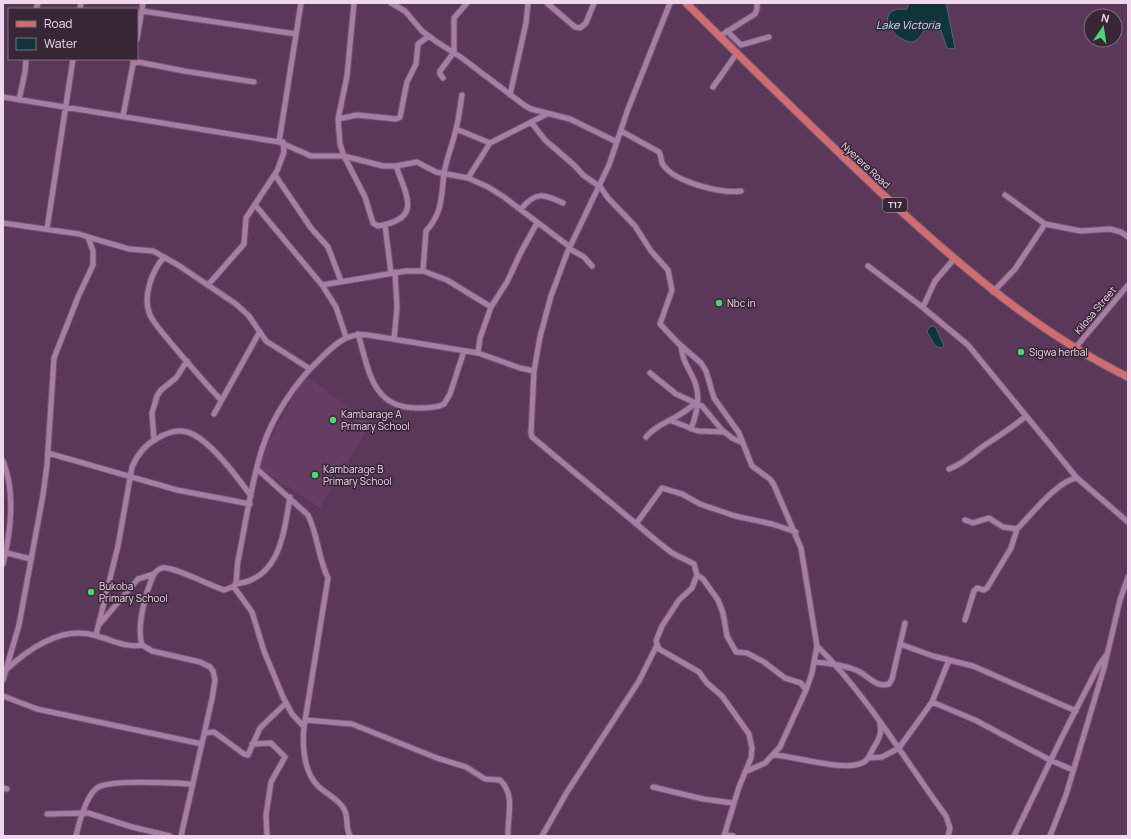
<svg xmlns="http://www.w3.org/2000/svg" width="1131" height="839" viewBox="0 0 1131 839" font-family="Manrope,sans-serif">
	<style>
		.built { fill: #663c63 }
		.water { fill: #0f3439; stroke: #52656f }
		.lines { fill: none; stroke-linecap: round; stroke-linejoin: round }
		.minor-casing { stroke: #745672; stroke-width: 7 }
		.major-casing { stroke: #745672; stroke-width: 9 }
		.minor { stroke: #a77ea3; stroke-width: 5 }
		.major { stroke: #cf6d71; stroke-width: 7 }
		.poi-dot { fill: #4ed675; stroke: #372635; stroke-width: 1.5 }
		.labels { text-anchor: middle; stroke-width: 3; stroke-linejoin: round; paint-order: stroke }
		.shield { fill: #372635; stroke: #b8a3b5; stroke-width: 1 }
		.shield-label { font-size: 9px; font-weight: bold; fill: #efd8ec }
		.street-label { font-size: 10px; fill: #efd8ec; stroke: #372635 }
		.poi-label { font-size: 10px; fill: #efd8ec; stroke: #372635; text-anchor: start }
		.water-label { font-size: 11px; font-style: italic; fill: #9ff0ff; stroke: #372635 }
	</style>
	<rect width="100%" height="100%" fill="#5b3859"/>
	<path class="built" d="M306 376 371 423 320 508 255 465Z"/>
	<path class="water" d="M909 3H946L955 48 952 49 947 48 940 28 933 21 930 22 919 38 913 42C900 43 876 20 894 10 898 8 903 10 907 9Z
		M935 326 944 346 941 348 935 346 927 332 929 327Z"/>
	<g class="lines">
		<g class="minor-casing">
			<path id="minor" d="M354 3 347 76 338 119 340 144 344 156 365 197 373 223 378 226C422 219 407 197 396 166
				M391 3 405 11 422 31 437 42 462 58 524 105 531 109 570 119 617 142
				M547 3 575 27 580 28 586 23 594 3
				M36 9 38 3
				M80 9 81 3
				M142 11 296 34
				M727 31 741 45 769 37
				M720 36 755 14 757 9V4
				M137 39 143 3
				M133 61 184 71 254 82
				M443 78 440 74V71L454 52V18L467 3
				M713 87 737 53
				M510 95 526 23 528 3
				M3 97 279 142 311 156H344L383 166H396L417 162 436 172 468 178 488 187 504 197 570 247
				M19 100 25 72 26 59
				M123 116 134 59
				M338 119 357 115 396 119 400 117 407 82 416 64 418 44 429 36
				M531 122 545 140 574 165 583 175 599 186
				M456 129 490 143
				M621 131 659 152C662 156 660 162 664 166 676 182 721 194 741 191
				M279 142 301 3
				M275 175 311 228 328 247 341 281
				M468 178 490 143 547 114
				M599 185 608 198 635 226 651 251 668 270 672 290 660 324 678 343 701 363 706 371 714 398 739 433 752 466 770 479 774 485 801 548 817 646 812 673 806 690 780 747 765 763 745 772
				M1005 195 1045 224 1081 231 1110 229 1121 232 1128 237
				M256 206 322 285 336 307 346 337
				M521 209C536 191 543 194 563 203
				M3 223 79 234 88 237 93 251V265L78 297 54 358 47 465 43 495 19 625 3 680
				M385 225 391 273
				M47 229 73 59
				M88 237 129 249 153 251 178 265 236 304 249 316 266 341 310 369
				M570 249 584 257 592 266
				M164 257C152 271 142 297 150 315 154 324 164 334 170 342 187 362 203 381 221 400
				M868 266 921 306 968 345 1077 478 1128 522
				M423 271 426 231C443 213 441 196 444 174 446 159 453 144 456 129 459 118 460 107 462 95
				M208 285 244 244 246 218 277 171 284 152 283 142
				M322 285 406 271H423L447 280 491 307
				M993 292 1015 269 1045 224
				M923 307 935 281 954 259
				M358 334C369 369 371 408 417 408 425 408 438 408 444 404L450 394 464 351
				M394 339 397 308 395 272
				M681 346C683 363 688 366 694 380 701 396 697 414 691 429
				M1076 347 1128 285
				M478 353 480 338 491 307 507 282 521 252 537 223
				M534 371 531 433 532 437 658 542 672 553 694 564 697 575 692 588 679 600 662 626 656 641 659 649 699 672 707 683 722 696 749 734 752 748 751 758 739 787 724 836
				M650 373 676 394 702 406 722 430 732 438 743 443
				M214 414 259 333
				M672 421 698 431 724 432
				M646 437C658 422 680 419 695 403
				M154 440 152 413 157 396 161 390 176 378 187 361
				M48 453 177 490 250 504
				M3 461C16 493 11 531 3 564
				M257 469 308 515C318 535 318 558 328 578L304 727C302 747 304 772 318 786 326 794 339 799 344 809 349 818 345 827 350 836
				M949 469C965 463 972 454 985 445 999 436 1013 427 1026 416
				M965 520 973 523 989 518 1003 527 1017 529C1031 515 1058 480 1077 478
				M636 524 662 488 682 494 700 504 735 516 772 524 796 532
				M3 552 31 559
				M697 575 703 579 718 600 723 613 727 636 736 652 747 653 764 662 785 678 801 683 806 690
				M235 584C280 580 284 532 290 497
				M234 587 252 612 264 651 283 697 292 714 304 727
				M965 620 974 591 977 588 984 590 987 588 1011 548 1017 529
				M98 626 138 579 154 574
				M96 635 118 546 132 467C137 455 146 444 158 438 166 433 177 429 187 432 209 438 238 478 251 496
				M900 644 933 656 973 666 1076 711
				M817 646C868 696 904 759 946 816L950 828 948 836
				M815 662C828 663 843 665 856 670 868 675 875 688 889 684L892 679 905 623
				M7 669C31 647 64 625 97 636 112 640 126 648 142 645
				M3 696 37 709 202 744
				M932 702 975 720 1050 760 1073 770
				M305 720 352 724 437 758 466 767 485 779 500 780C516 795 507 817 508 836
				M205 733 214 732 244 754 248 755 260 728 286 703
				M252 744 271 743 285 757 271 782 266 815 267 836
				M774 755C796 756 845 773 864 762 869 759 871 752 874 747 879 739 882 733 880 724
				M868 758 882 757 899 748 932 702 949 660
				M653 787 703 799 733 803
				M3 788 7 789
				M47 814 88 813 132 827 170 836
				M725 834 733 836
				M76 836C79 823 86 796 97 788 109 779 174 783 192 784
				M181 836 212 699 215 680 213 671 210 667 200 662 152 651 142 645C136 627 146 591 154 574 156 571 159 569 162 568 173 566 211 586 224 590L235 586C238 577 236 566 239 556 246 521 251 484 262 449 272 417 295 383 319 360 334 345 347 332 368 335L478 353 520 368 534 371 540 337 551 296 567 253 609 165 628 109 670 3
				M542 836 567 792 639 681 657 645
				M1014 836 1063 735 1099 665 1107 654
				M1050 836 1066 795 1104 668 1120 600 1128 577"/>
		</g>
		<g class="major-casing">
			<path id="major" d="M686 3C754 70 822 138 892 203 964 269 1040 334 1128 377"/>
		</g>
		<use href="#minor" class="minor"/>
		<use href="#major" class="major"/>
	</g>
	<g class="poi-dot">
		<circle cx="719" cy="303" r="4"/>
		<circle cx="1021" cy="352" r="4"/>
		<circle cx="333" cy="420" r="4"/>
		<circle cx="315" cy="475" r="4"/>
		<circle cx="91" cy="592" r="4"/>
	</g>
	<g class="labels">
		<rect class="shield" x="883" y="198" width="24" height="14" rx="3"/>
		<g class="shield-label">
			<text x="895" y="208">T17</text>
		</g>
		<g class="street-label">
			<text transform="translate(866 165) rotate(43)" y="4">Nyerere Road</text>
			<text transform="translate(1095 310) rotate(-50)" y="4">Kilosa Street</text>
		</g>
		<g class="poi-label">
			<text x="727" y="307">Nbc in</text>
			<text x="1029" y="356">Sigwa herbal</text>
			<text x="341" y="418">Kambarage A<tspan x="341" dy="12">Primary School</tspan></text>
			<text x="323" y="473">Kambarage B<tspan x="323" dy="12">Primary School</tspan></text>
			<text x="99" y="590">Bukoba<tspan x="99" dy="12">Primary School</tspan></text>
		</g>
		<g class="water-label">
			<text x="908" y="29">Lake Victoria</text>
		</g>
	</g>
	<rect width="1131" height="839" fill="none" stroke="#efd8ec" stroke-width="8"/>
	<rect x="8" y="8" width="130" height="52" fill="#372635" stroke="#816d7e"/>
	<rect x="16" y="21" width="20" height="6" fill="#cf6d71" stroke="#816d7e"/>
	<text x="44" y="28" font-size="12" fill="#efd8ec">Road</text>
	<rect x="16" y="38" width="20" height="12" fill="#0f3439" stroke="#816d7e"/>
	<text x="44" y="48" font-size="12" fill="#efd8ec">Water</text>
	<g transform="translate(1103 28) rotate(13)"><circle r="19" fill="#372635" stroke="#816d7e"/>
	<path d="M0-3L7 15L0 10L-7 15Z" fill="#4ed675"/>
	<text y="-6" font-size="11" font-weight="bold" text-anchor="middle" fill="#efd8ec">N</text>
	</g>
</svg>
